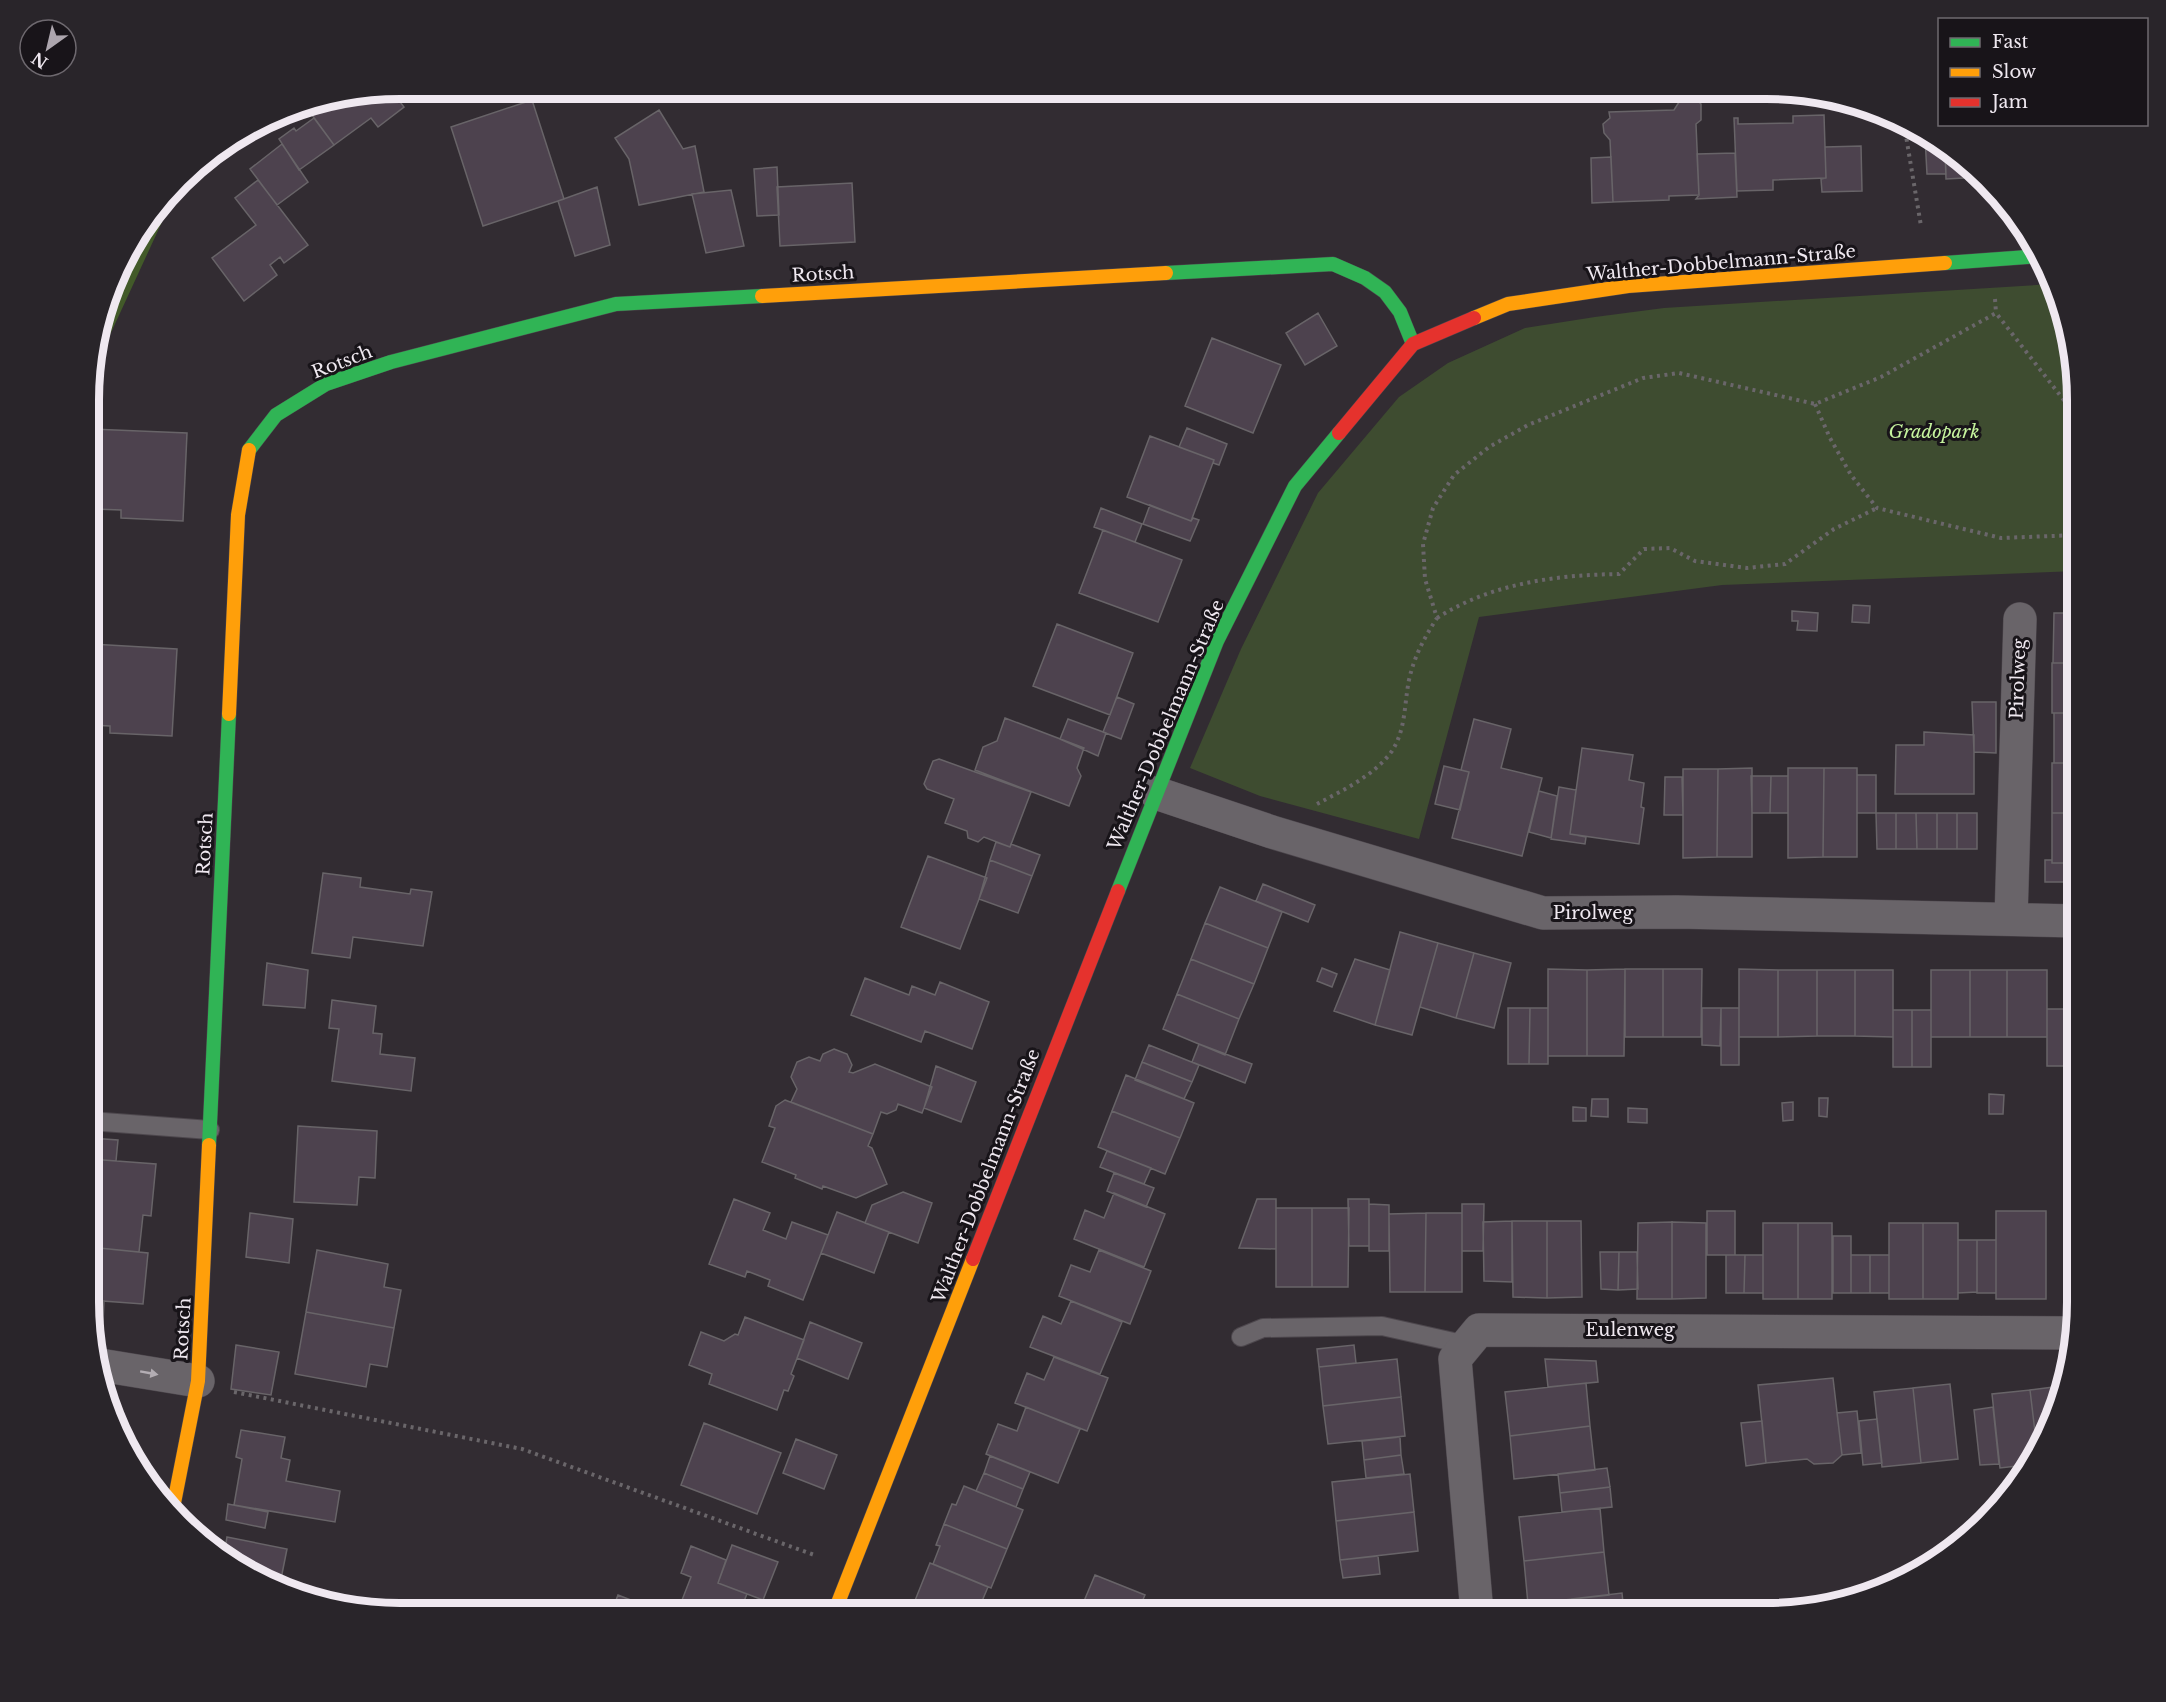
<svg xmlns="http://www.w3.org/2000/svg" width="2166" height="1702" viewBox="0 0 2166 1702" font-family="'Libre Baskerville',serif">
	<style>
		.green { fill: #3e4c30 }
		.forest { fill: #425a29 }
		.building { fill: #4d424e; stroke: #686468; stroke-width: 1.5 }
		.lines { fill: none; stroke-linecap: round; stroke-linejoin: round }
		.lane-casing { stroke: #4d474d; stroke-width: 20 }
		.street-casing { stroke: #4d474d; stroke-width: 34 }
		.fast-casing { stroke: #4d474d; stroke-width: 15 }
		.slow-casing { stroke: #4d474d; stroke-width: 15 }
		.jam-casing { stroke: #4d474d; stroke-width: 15 }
		.path { stroke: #6a666a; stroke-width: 4; stroke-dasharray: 3 4.5; stroke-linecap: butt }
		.lane { stroke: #696469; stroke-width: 18 }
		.street { stroke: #696469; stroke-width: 33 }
		.fast { stroke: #30b455; stroke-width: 14 }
		.slow { stroke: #ff9f0a; stroke-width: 14 }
		.jam { stroke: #e5322d; stroke-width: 14 }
		.oneway { fill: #b3adb3 }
		.labels { text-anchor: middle; stroke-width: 6; stroke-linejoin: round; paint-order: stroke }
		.street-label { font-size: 18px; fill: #efe8f0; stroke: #181419 }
		.park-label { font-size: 18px; font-style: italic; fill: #c6f49e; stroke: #181419 }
		.rim { fill: none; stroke: #efe8f0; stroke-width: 8 }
	</style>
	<rect width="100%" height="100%" fill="#322c32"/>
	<path class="green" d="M2054 284 2077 399V571L1722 585 1479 617 1419 839 1260 796 1190 768 1241 649 1318 493 1399 397 1448 363 1525 328 1595 317 1664 308Z"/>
	<path class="forest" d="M867 89H968L897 96Z
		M156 212 162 222 97 363 91 362 130 244Z"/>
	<path class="building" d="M391 90 404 107 378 127 371 118 334 145 304 104Z
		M1695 98 1701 104V120L1696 124 1699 195 1669 196V200L1613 202 1610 140 1604 133 1603 124 1610 118 1609 112 1674 110 1681 99Z
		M532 100 564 199 483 226 451 127Z
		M659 110 683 149 695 146 704 192 639 205 629 159 615 138Z
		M1824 115 1826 178 1773 180V190L1737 191 1734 118H1738V124L1793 123V116Z
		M314 118 334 145 299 170 279 139 294 128 296 131Z
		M1925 137 1945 149 1946 174H1927Z
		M282 144 308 182 277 205 250 169Z
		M1861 146 1862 191 1822 192 1821 179 1826 178 1825 147Z
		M1945 149 1972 166 1982 177 1946 179Z
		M1735 153 1737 197 1696 199 1699 195 1697 154Z
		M1611 157 1613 202 1592 203 1591 158Z
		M777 167 779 215 757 216 754 169Z
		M258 180 308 245 284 263 280 257 270 265 277 275 244 301 212 258 256 225 235 198Z
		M852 183 855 242 780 246 777 187Z
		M597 187 610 245 575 256 558 201Z
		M731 190 744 246 706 253 692 194Z
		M1318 313 1337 346 1305 365 1286 333Z
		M1212 338 1281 365 1253 433 1185 406Z
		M1187 428 1227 444 1219 465 1213 463 1214 460 1179 447Z
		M91 429 187 433 183 521 121 518V510L94 509V516H91Z
		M1150 436 1214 460 1191 521 1127 497Z
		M1150 505 1191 521 1193 518 1199 520 1190 541 1143 524Z
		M1101 508 1142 524 1135 542 1094 527Z
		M1103 530 1182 560 1158 622 1079 593Z
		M1853 605 1870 606 1869 623 1852 622Z
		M1792 611 1818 613 1817 631 1797 630 1798 621H1792Z
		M2054 613H2077V663H2053Z
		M1057 624 1133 653 1110 715 1033 686Z
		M91 644 177 649 172 736 110 733V726L90 725Z
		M2052 663H2077V713H2052Z
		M1117 697 1134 704 1121 739 1103 732Z
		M1972 702H1996V753L1974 752Z
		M2054 713H2077V763H2054Z
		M1005 718 1084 748 1077 768 1081 776 1069 806 975 770 983 747 997 741Z
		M1068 719 1106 733 1098 756 1060 739Z
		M1474 719 1511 729 1501 768 1542 778 1522 856 1452 838 1469 772 1461 770Z
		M1924 732 1974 735V794H1895L1896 745H1924Z
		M1582 748 1633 755 1629 780 1644 783 1641 807 1644 808 1639 844 1570 834Z
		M939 759 1031 792 1010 847 984 837 978 842 968 838 967 831 945 823 954 799 927 789 924 784 933 761Z
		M2052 763H2077V813H2052Z
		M1444 766 1469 772 1460 810 1435 804Z
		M1752 768V857H1717L1718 769Z
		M1788 768H1824L1823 857 1788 858Z
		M1824 768H1857V857H1823Z
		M1683 769H1718L1717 857 1683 858Z
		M1857 775H1876V813H1857Z
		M1751 776H1771L1770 813H1752Z
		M1771 776H1788V813H1770Z
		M1665 777H1682L1683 815H1664Z
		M1559 787 1576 790 1570 834 1586 837 1585 844 1551 839Z
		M1539 791 1557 796 1551 838 1529 832Z
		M1876 813H1896V849H1877Z
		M1896 813H1916L1917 849H1896Z
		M1916 813H1937V849H1917Z
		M1937 813H1957V849H1937Z
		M1957 813H1977V849H1957Z
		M2052 813H2077V863H2052Z
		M996 842 1010 847 1011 844 1040 855 1032 876 990 860Z
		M928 856 987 878 960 949 901 927Z
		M990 860 1032 876 1018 913 979 899Z
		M2045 860H2052V863H2077V882H2045Z
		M323 873 361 878 360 887 410 894 411 889 432 892 423 946 353 937 350 958 312 953Z
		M1263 884 1315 905 1308 922 1256 901Z
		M1220 887 1282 912 1268 948 1205 923Z
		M1205 923 1268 948 1254 984 1191 959Z
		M1400 932 1438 943 1412 1035 1375 1025Z
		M1438 943 1474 953 1456 1018 1420 1007Z
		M1474 953 1511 963 1494 1028 1456 1018Z
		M1191 959 1254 984 1239 1019 1177 994Z
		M1355 959 1390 970 1375 1025 1334 1011Z
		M267 963 308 970 305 1008 263 1005Z
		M1322 968 1337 974 1332 987 1317 981Z
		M1548 969 1587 970V1056H1548Z
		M1625 969H1663V1037H1625Z
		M1625 969 1624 1056H1587V970Z
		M1663 969H1702L1701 1037H1663Z
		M1739 969 1778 970V1037H1739Z
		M1778 970H1817V1036L1778 1037Z
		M1817 970H1855V1036H1817Z
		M1855 970H1893V1037L1855 1036Z
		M1931 970H1970V1037H1931Z
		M1970 970H2007V1037H1970Z
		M2007 970H2047V1037H2007Z
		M865 978 909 995 912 986 935 995 940 982 989 1002 972 1049 925 1031 921 1042 851 1015Z
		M1177 994 1239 1019 1225 1055 1163 1029Z
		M332 1000 376 1006 373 1033 382 1034 380 1054 415 1058 411 1091 332 1081 339 1029 329 1028Z
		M1508 1008H1530L1529 1064H1508Z
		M1530 1008H1548V1064H1529Z
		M1702 1008H1721L1720 1046 1702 1045Z
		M1721 1008H1739V1065H1721Z
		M2047 1009H2065V1066H2047Z
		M1893 1010H1912V1067H1893Z
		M1912 1010H1931V1067H1912Z
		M1199 1044 1252 1064 1245 1083 1192 1062Z
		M1149 1045 1199 1065 1192 1082 1142 1062Z
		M834 1049 847 1054 852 1065 849 1072 853 1073 875 1064 932 1087 922 1113 898 1104 896 1110 887 1114 881 1112 873 1134 791 1102 797 1089 791 1077 797 1062 809 1057 820 1061 823 1054Z
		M1142 1062 1192 1082 1184 1099 1135 1080Z
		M936 1066 976 1082 961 1122 924 1108Z
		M1126 1075 1194 1103 1180 1138 1112 1111Z
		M1989 1094 2004 1095 2003 1114H1989Z
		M1819 1098H1828L1827 1117 1819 1116Z
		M1592 1099H1608V1117L1591 1116Z
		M785 1100 873 1134 868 1146 872 1148 887 1184 856 1198 823 1186 822 1189 795 1178 796 1175 762 1162 775 1128 769 1126 776 1106Z
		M1793 1102V1120L1783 1121 1782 1103Z
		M1573 1107 1586 1108V1121H1573Z
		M1628 1108 1647 1109V1123L1628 1122Z
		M1112 1111 1180 1138 1165 1174 1098 1147Z
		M298 1126 377 1131 375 1178 359 1177 357 1205 294 1202Z
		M90 1138 118 1140 116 1161 90 1159Z
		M1107 1151 1151 1168 1144 1184 1100 1167Z
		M90 1159 156 1164 151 1216 143 1215 139 1252 89 1247Z
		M1114 1173 1154 1188 1146 1207 1107 1191Z
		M903 1192 932 1203 918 1243 865 1223 872 1205Z
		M1114 1193 1165 1214 1144 1267 1074 1239 1085 1210 1104 1218Z
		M734 1199 770 1213 763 1230 786 1239 792 1222 828 1235 803 1300 768 1286 770 1280 747 1271 745 1277 709 1264Z
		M1257 1199H1276V1249L1239 1248Z
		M1348 1199H1369V1246H1349Z
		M1369 1204 1389 1205V1251H1369Z
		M1462 1204H1484L1483 1251H1462Z
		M1276 1208H1312V1287H1276Z
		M1312 1208H1349L1348 1287H1312Z
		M1707 1211H1735V1255H1707Z
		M1996 1211H2046V1299H1996Z
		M837 1212 889 1232 874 1273 821 1253Z
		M250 1213 293 1219 289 1263 246 1257Z
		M1426 1213H1462V1292H1425Z
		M1426 1213 1425 1292H1390L1389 1214Z
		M1512 1221V1282L1484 1281 1483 1222Z
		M1512 1221H1547V1298L1513 1297Z
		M1547 1221H1581L1582 1297 1547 1298Z
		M1672 1222V1299H1637L1638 1223Z
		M1672 1222 1706 1223V1298L1672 1299Z
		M1763 1223H1798V1299H1763Z
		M1798 1223H1832V1299H1798Z
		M1889 1223H1923V1299H1889Z
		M1923 1223H1958V1299H1923Z
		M1833 1236H1851V1293H1833Z
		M1958 1240H1977V1292L1958 1293Z
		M1977 1240H1996V1293H1977Z
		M89 1247 148 1253 143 1304 89 1300Z
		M317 1250 388 1264 384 1287 401 1290 394 1328 306 1312Z
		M1099 1250 1151 1271 1130 1324 1059 1296 1071 1265 1090 1272Z
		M1600 1252H1619L1618 1290 1601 1289Z
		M1619 1252H1637L1638 1289 1618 1290Z
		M1726 1255H1745L1744 1293H1726Z
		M1745 1255H1763V1293H1744Z
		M1851 1255H1870V1293H1851Z
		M1870 1255H1889V1293H1870Z
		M89 1300 104 1301 103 1322 89 1321Z
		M1071 1301 1122 1322 1100 1374 1030 1347 1043 1316 1061 1324Z
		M306 1312 394 1328 387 1367 370 1364 366 1387 295 1374Z
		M745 1317 804 1340 791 1374 794 1376 788 1391 784 1390 777 1410 709 1384 712 1374 689 1365 701 1332 724 1341 735 1334 738 1335Z
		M810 1322 862 1343 848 1379 797 1358Z
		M236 1345 279 1352 271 1395 231 1389Z
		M1354 1345 1356 1363 1319 1367 1317 1349Z
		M1054 1357 1108 1378 1087 1431 1015 1403 1027 1373 1044 1380Z
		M1397 1359 1401 1397 1323 1406 1319 1367Z
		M1545 1359 1596 1361 1598 1382 1548 1387Z
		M1833 1378 1842 1455 1833 1463 1814 1464 1807 1459 1766 1463 1758 1385Z
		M1586 1383 1590 1426 1510 1436 1505 1392Z
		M1950 1384 1958 1459 1921 1463 1913 1388Z
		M2062 1386 2054 1422 2037 1449 2030 1390Z
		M1913 1388 1921 1463 1882 1467 1874 1392Z
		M2030 1390 2037 1449 2026 1465 2000 1468 1992 1394Z
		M1401 1397 1405 1436 1328 1444 1323 1406Z
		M1026 1407 1080 1429 1058 1483 986 1454 998 1424 1017 1431Z
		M1993 1407 1999 1464 1980 1465 1974 1410Z
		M1857 1411 1861 1453 1842 1455 1837 1413Z
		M1877 1419 1882 1463 1863 1465 1859 1421Z
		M1762 1421 1766 1463 1746 1466 1741 1423Z
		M704 1423 781 1453 757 1514 681 1485Z
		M1590 1426 1595 1470 1514 1479 1510 1436Z
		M241 1430 285 1437 281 1458 290 1460 286 1481 340 1491 335 1522 234 1505 242 1459 236 1457Z
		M1400 1437 1401 1455 1364 1460 1362 1441Z
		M796 1439 837 1455 824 1489 783 1473Z
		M1401 1455 1404 1474 1366 1478 1364 1460Z
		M990 1456 1030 1472 1023 1489 984 1473Z
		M1607 1468 1610 1487 1560 1493 1558 1474Z
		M984 1473 1023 1489 1016 1507 976 1491Z
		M1410 1474 1414 1512 1336 1521 1332 1482Z
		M964 1486 1023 1510 1007 1549 944 1524 952 1504 956 1505Z
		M1610 1487 1612 1507 1562 1512 1560 1493Z
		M228 1504 268 1512 265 1528 226 1520Z
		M1600 1508 1604 1552 1524 1561 1519 1517Z
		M1414 1512 1418 1551 1340 1560 1336 1521Z
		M944 1524 1007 1549 991 1588 933 1564 940 1546 936 1545Z
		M227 1537 287 1549 279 1589 224 1555Z
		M732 1545 778 1562 763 1600 718 1583Z
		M691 1546 726 1560 718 1583 747 1594 739 1613H677L691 1577 681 1573Z
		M1604 1552 1609 1595 1528 1604 1524 1561Z
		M1378 1556 1380 1574 1343 1578 1340 1560Z
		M930 1563 988 1587 977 1613H939L914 1603Z
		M1095 1575 1145 1595 1137 1613H1079Z
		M1622 1593 1624 1612 1574 1613 1572 1599Z
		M618 1595 664 1613H611Z
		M1780 1603 1781 1611 1762 1613 1761 1605Z"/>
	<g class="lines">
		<g class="lane-casing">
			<path id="lane" d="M90 1121 210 1130
				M1241 1337 1263 1328 1382 1326 1467 1345"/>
		</g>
		<g class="street-casing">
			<path id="street" d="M1156 793 1272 832 1543 913 1677 912 2077 921
				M2011 919 2020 619
				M100 1365 198 1381
				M1477 1613 1455 1359 1479 1330 2074 1333"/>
		</g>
		<g class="fast-casing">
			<path id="fast" d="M1945 263 2040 256
				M1166 273 1333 264 1365 278 1385 292 1400 312 1413 344
				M249 450 276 415 326 384 391 362 616 304 762 296
				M1118 891 1217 641 1295 486 1339 433
				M209 1145 229 714"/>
		</g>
		<g class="slow-casing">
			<path id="slow" d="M762 296 1166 273
				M1474 318 1508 304 1628 286 1945 263
				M229 714 238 515 249 450
				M173 1508 198 1381 209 1145
				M834 1613 973 1259"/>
		</g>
		<g class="jam-casing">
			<path id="jam" d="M1339 433 1413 344 1474 318
				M973 1259 1118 891"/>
		</g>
		<path class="path" d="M1904 124 1921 226
			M1995 299 1996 313
			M1815 404 1830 438 1851 475 1877 508 2001 538 2077 535
			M1437 618C1492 583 1556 575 1619 574L1644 549 1670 548 1695 561 1747 568 1785 564 1834 529 1877 508
			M1317 804C1343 790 1374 776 1392 751 1406 729 1404 705 1409 680 1414 657 1424 638 1437 618L1425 579 1423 544 1433 508 1454 475 1489 447 1528 425 1643 378 1679 373 1815 404 1881 377 1996 313 2077 417
			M234 1392 522 1449 817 1556"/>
		<use href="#lane" class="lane"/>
		<use href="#street" class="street"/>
		<use href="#fast" class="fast"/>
		<use href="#slow" class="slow"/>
		<use href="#jam" class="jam"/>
	</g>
	<defs><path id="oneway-solid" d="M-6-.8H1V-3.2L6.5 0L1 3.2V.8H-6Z" transform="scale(1.5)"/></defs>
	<use class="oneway" href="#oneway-solid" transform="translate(149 1373) rotate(10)"/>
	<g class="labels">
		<g class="street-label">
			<text transform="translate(1721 263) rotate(-5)" y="6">Walther-Dobbelmann-Straße</text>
			<text transform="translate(823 274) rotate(-3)" y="6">Rotsch</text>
			<text transform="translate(342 362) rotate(-21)" y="6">Rotsch</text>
			<text transform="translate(2018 679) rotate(-88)" y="6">Pirolweg</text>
			<text transform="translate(1166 725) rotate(-67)" y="6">Walther-Dobbelmann-Straße</text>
			<text transform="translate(205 844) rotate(-87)" y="6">Rotsch</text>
			<text x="1593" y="919">Pirolweg</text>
			<text transform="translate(986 1176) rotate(-69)" y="6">Walther-Dobbelmann-Straße</text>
			<text transform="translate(183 1329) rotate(-87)" y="6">Rotsch</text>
			<text x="1630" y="1336">Eulenweg</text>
		</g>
		<g class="park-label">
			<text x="1934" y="438">Gradopark</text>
		</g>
	</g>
	<path d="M0 0H2166V1702H0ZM400 99H1766A301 301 0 0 1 2067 400V1302A301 301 0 0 1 1766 1603H400A301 301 0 0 1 99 1302V400A301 301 0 0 1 400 99Z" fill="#29252a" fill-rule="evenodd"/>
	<path class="rim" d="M400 99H1766A301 301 0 0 1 2067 400V1302A301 301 0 0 1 1766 1603H400A301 301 0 0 1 99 1302V400A301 301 0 0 1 400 99Z"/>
	<rect x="1938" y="18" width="210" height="108" fill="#181419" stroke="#6e696f" stroke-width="1.5"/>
	<rect x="1950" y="38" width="30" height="9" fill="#30b455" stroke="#6e696f" stroke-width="1.5"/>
	<text x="1992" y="48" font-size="18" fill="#efe8f0">Fast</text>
	<rect x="1950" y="68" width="30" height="9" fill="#ff9f0a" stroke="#6e696f" stroke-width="1.5"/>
	<text x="1992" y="78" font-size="18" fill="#efe8f0">Slow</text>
	<rect x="1950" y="98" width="30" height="9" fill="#e5322d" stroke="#6e696f" stroke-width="1.5"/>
	<text x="1992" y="108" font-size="18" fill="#efe8f0">Jam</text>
	<g transform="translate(48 48) rotate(214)"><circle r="28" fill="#181419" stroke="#6e696f" stroke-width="1.5"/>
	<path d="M0-4.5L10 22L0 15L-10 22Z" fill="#ada6ae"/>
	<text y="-9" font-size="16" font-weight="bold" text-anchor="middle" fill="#efe8f0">N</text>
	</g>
</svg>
